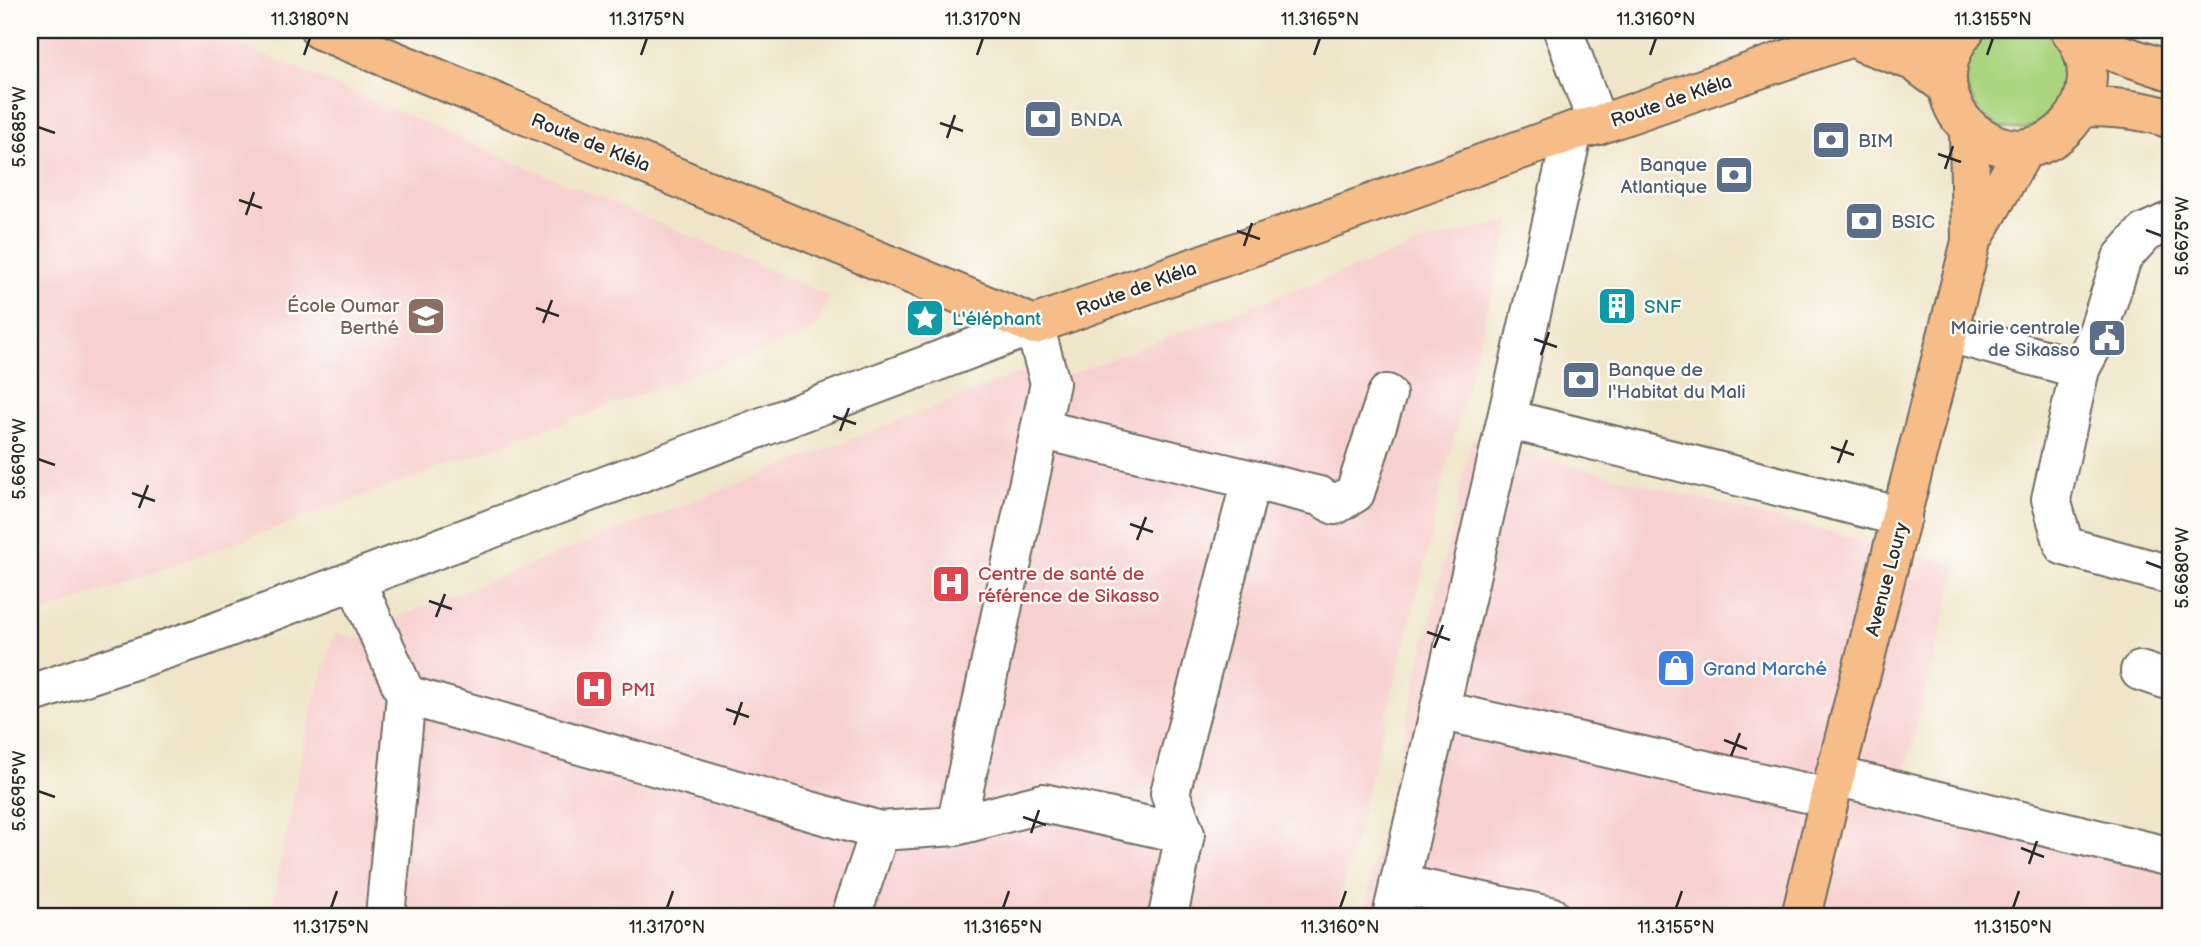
<svg xmlns="http://www.w3.org/2000/svg" width="2201" height="946" viewBox="0 0 2201 946" font-family="'Balsamiq Sans',sans-serif">
	<style>
		.built { fill: #f7d0cf }
		.green { fill: #abd47f; stroke: #6b8055; stroke-width: 2 }
		.lines { fill: none; stroke-linecap: round; stroke-linejoin: round }
		.minor-casing { stroke: #706c62; stroke-width: 42 }
		.major-casing { stroke: #706c62; stroke-width: 42 }
		.minor { stroke: #fff; stroke-width: 38 }
		.major { stroke: #f7bd88; stroke-width: 38 }
		.ticks { fill: none; stroke: #2b2b2b; stroke-width: 2.5 }
		.labels { text-anchor: middle; stroke-width: 5; stroke-linejoin: round; paint-order: stroke }
		.street-label { font-size: 19px; fill: #2b2b2b; stroke: #fdfcf7 }
		.service-label { font-size: 19px; fill: #4e5e75; stroke: #fdfcf7; text-anchor: start }
		.education-label { font-size: 19px; fill: #785e54; stroke: #fdfcf7; text-anchor: end }
		.culture-label { font-size: 19px; fill: #0d838f; stroke: #fdfcf7; text-anchor: start }
		.health-label { font-size: 19px; fill: #be3a42; stroke: #fdfcf7; text-anchor: start }
		.shop-label { font-size: 19px; fill: #366cbe; stroke: #fdfcf7; text-anchor: start }
		.neatline { fill: none; stroke: #2b2b2b; stroke-width: 2.5 }
		.ticks-label { font-size: 18px; text-anchor: middle; fill: #2b2b2b }
	</style>
	<rect width="100%" height="100%" fill="#fdfcf7"/>
	<filter id="ink" filterUnits="userSpaceOnUse"><feTurbulence type="fractalNoise" baseFrequency=".0143" numOctaves="2"/><feDisplacementMap in="SourceGraphic" scale="14" xChannelSelector="R" yChannelSelector="G"/><feConvolveMatrix kernelMatrix="1 2 1 2 8 2 1 2 1" color-interpolation-filters="sRGB"/></filter>
	<filter id="wash" filterUnits="userSpaceOnUse"><feTurbulence type="fractalNoise" baseFrequency=".00686" numOctaves="4" result="noise"/><feDisplacementMap in="SourceGraphic" scale="28" xChannelSelector="R" yChannelSelector="G"/><feGaussianBlur stdDeviation="1.57" result="paint"/><feColorMatrix in="noise" values="0 0 0 0 0 0 0 0 0 0 0 0 0 0 0 0 0 1.4 0 .05"/><feComposite in="paint" operator="in"/></filter>
	<g filter="url(#wash)">
		<rect width="100%" height="100%" fill="#f0e5c9"/>
		<path class="built" d="M30 30H206L830 296 814 331 30 618Z
			M1511 220 1438 500 1428 551 1336 916H270L307 729 335 632 362 639 398 617 1025 371 1032 388 1418 244Z
			M1472 440 1958 565 1905 771 2171 851V916H1362Z"/>
		<path class="green" d="M1995 30C2008 30 2033 27 2043 31 2072 44 2075 87 2058 110 2051 118 2041 124 2031 127 1972 145 1938 56 1995 30Z"/>
	</g>
	<g filter="url(#ink)">
		<g class="lines">
			<g class="minor-casing">
				<path id="minor" d="M1563 30 1598 125
					M2171 221 2144 233 2122 258 2095 341 2080 369 2051 499 2064 546 2171 575
					M1949 333 2080 369
					M1507 419 1902 517
					M1040 429 1319 496 1335 505 1355 493 1387 394
					M355 580 406 695 880 831 956 826 1043 803 1185 834
					M2140 671 2171 681
					M30 694 200 638 1034 325 1050 383 956 826
					M1439 710 1829 798
					M1835 776 2171 857
					M1399 884 1550 916
					M385 916 406 695
					M851 916 880 831
					M1168 916 1185 834 1170 793 1251 480
					M1392 916 1573 131"/>
			</g>
			<g class="major-casing">
				<path id="major" d="M320 30 1034 325 1573 131 1598 125 1849 38 1963 32
					M1965 30C1950 48 1943 72 1949 94 1954 113 1964 126 1980 136 2047 182 2121 92 2070 30
					M2078 40 2171 71
					M1864 43 1913 61 1947 86
					M2081 107C2113 107 2141 109 2171 119
					M1972 240 2025 148
					M1801 916 1835 776 1971 242 1969 130"/>
			</g>
			<use href="#minor" class="minor"/>
			<use href="#major" class="major"/>
		</g>
	</g>
	<path class="ticks" d="M304 55 310 38M641 55 647 38M977 55 983 38M1314 55 1320 38M1650 55 1656 38M1987 55 1993 38M940 123 963 131M38 127 55 133M947 138 955 115M1938 154 1961 162M1945 169 1953 146M239 200 262 208M246 215 254 192M2146 230 2162 236M1237 231 1260 239M1244 246 1252 223M536 308 559 316M543 323 552 300M1534 339 1557 347M1541 355 1549 332M833 416 856 424M840 431 849 408M1831 447 1854 455M38 459 55 465M1838 463 1847 440M132 493 155 501M139 508 148 485M1130 524 1153 532M1137 540 1146 517M2146 562 2162 568M429 601 452 609M436 617 445 594M1427 632 1450 640M1434 648 1443 625M726 709 749 717M734 725 742 702M1724 740 1747 749M1731 756 1740 733M38 791 55 797M1023 817 1046 825M1031 833 1039 810M2021 848 2044 857M2029 864 2037 841M331 908 337 891M667 908 673 891M1003 908 1009 891M1340 908 1346 891M1676 908 1682 891M2013 908 2019 891"/>
	<defs>
		<g id="bank-square" transform="scale(2.0125)"><rect x="-9" y="-9" width="18" height="18" rx="4" fill="#5c6f8a" stroke="#fdfcf7"/><path d="M-6-4H6V4H-6ZM0-2.3a2.3 2.3 0 1 0 0 4.6a2.3 2.3 0 1 0 0-4.6Z" fill="#fff"/></g>
		<g id="building-square" transform="scale(2.0125)"><rect x="-9" y="-9" width="18" height="18" rx="4" fill="#0f9aa8" stroke="#fdfcf7"/><path d="M-4-6H4V6H1V3H-1V6H-4ZM-2.5-4.3h1.7v1.8h-1.7ZM.8-4.3h1.7v1.8H.8ZM-2.5-1h1.7V.8h-1.7ZM.8-1h1.7V.8H.8Z" fill="#fff"/></g>
		<g id="school-square" transform="scale(2.0125)"><rect x="-9" y="-9" width="18" height="18" rx="4" fill="#8d6e63" stroke="#fdfcf7"/><path d="M0-5L7-2L0 1L-7-2ZM-4 1L0 2.5L4 1V4Q0 6-4 4Z" fill="#fff"/></g>
		<g id="sight-square" transform="scale(2.0125)"><rect x="-9" y="-9" width="18" height="18" rx="4" fill="#0f9aa8" stroke="#fdfcf7"/><path d="M0-6L1.8-2.2L6-1.7L2.9 1.2L3.7 5.4L0 3.3L-3.7 5.4L-2.9 1.2L-6-1.7L-1.8-2.2Z" fill="#fff"/></g>
		<g id="civic-square" transform="scale(2.0125)"><rect x="-9" y="-9" width="18" height="18" rx="4" fill="#5c6f8a" stroke="#fdfcf7"/><path d="M-.6-6.5H3V-4.5H.6V-3L4-1V1h2V6H-6V1h2V-1L-.6-3ZM-1.2 2.5V6h2.4V2.5Z" fill="#fff"/></g>
		<g id="hospital-square" transform="scale(2.0125)"><rect x="-9" y="-9" width="18" height="18" rx="4" fill="#e0444e" stroke="#fdfcf7"/><path d="M-5-5h3v3.5h4V-5h3V5h-3V1.5h-4V5h-3Z" fill="#fff"/></g>
		<g id="shop-square" transform="scale(2.0125)"><rect x="-9" y="-9" width="18" height="18" rx="4" fill="#3f7fe0" stroke="#fdfcf7"/><path d="M-5-2.5h2.3a2.7 3.5 0 0 1 5.4 0H5L5.5 6h-11ZM-1.5-2.5h3a1.5 2.3 0 0 0-3 0Z" fill="#fff"/></g>
	</defs>
	<g fill-rule="evenodd">
		<use href="#bank-square" x="1043" y="119"/>
		<use href="#bank-square" x="1831" y="140"/>
		<use href="#bank-square" x="1734" y="175"/>
		<use href="#bank-square" x="1864" y="221"/>
		<use href="#building-square" x="1617" y="306"/>
		<use href="#school-square" x="426" y="316"/>
		<use href="#sight-square" x="925" y="318"/>
		<use href="#civic-square" x="2107" y="338"/>
		<use href="#bank-square" x="1581" y="380"/>
		<use href="#hospital-square" x="951" y="584"/>
		<use href="#shop-square" x="1676" y="668"/>
		<use href="#hospital-square" x="594" y="689"/>
	</g>
	<g class="labels">
		<g class="street-label">
			<text transform="translate(1671 100) rotate(-19)" y="7">Route de Kléla</text>
			<text transform="translate(591 142) rotate(22)" y="7">Route de Kléla</text>
			<text transform="translate(1136 288) rotate(-20)" y="7">Route de Kléla</text>
			<text transform="translate(1886 579) rotate(-75)" y="7">Avenue Loury</text>
		</g>
		<g class="service-label">
			<text x="1070" y="126">BNDA</text>
			<text x="1858" y="147">BIM</text>
			<text x="1707" y="171" text-anchor="end">Banque<tspan x="1707" dy="22">Atlantique</tspan></text>
			<text x="1891" y="228">BSIC</text>
			<text x="2080" y="334" text-anchor="end">Mairie centrale<tspan x="2080" dy="22">de Sikasso</tspan></text>
			<text x="1608" y="376">Banque de<tspan x="1608" dy="22">l'Habitat du Mali</tspan></text>
		</g>
		<g class="education-label">
			<text x="399" y="312">École Oumar<tspan x="399" dy="22">Berthé</tspan></text>
		</g>
		<g class="culture-label">
			<text x="1644" y="313">SNF</text>
			<text x="952" y="325">L'éléphant</text>
		</g>
		<g class="health-label">
			<text x="978" y="580">Centre de santé de<tspan x="978" dy="22">référence de Sikasso</tspan></text>
			<text x="621" y="696">PMI</text>
		</g>
		<g class="shop-label">
			<text x="1703" y="675">Grand Marché</text>
		</g>
	</g>
	<rect width="2201" height="946" fill="none" stroke="#fdfcf7" stroke-width="77"/>
	<rect x="38" y="38" width="2124" height="870" class="neatline"/>
	<g class="ticks-label">
		<text x="310" y="25">11.3180°N</text>
		<text x="647" y="25">11.3175°N</text>
		<text x="983" y="25">11.3170°N</text>
		<text x="1320" y="25">11.3165°N</text>
		<text x="1656" y="25">11.3160°N</text>
		<text x="1993" y="25">11.3155°N</text>
		<text transform="translate(19 127) rotate(-90)" y="6">5.6685°W</text>
		<text transform="translate(2182 236) rotate(-90)" y="6">5.6675°W</text>
		<text transform="translate(19 459) rotate(-90)" y="6">5.6690°W</text>
		<text transform="translate(2182 568) rotate(-90)" y="6">5.6680°W</text>
		<text transform="translate(19 791) rotate(-90)" y="6">5.6695°W</text>
		<text x="331" y="933">11.3175°N</text>
		<text x="667" y="933">11.3170°N</text>
		<text x="1003" y="933">11.3165°N</text>
		<text x="1340" y="933">11.3160°N</text>
		<text x="1676" y="933">11.3155°N</text>
		<text x="2013" y="933">11.3150°N</text>
	</g>
</svg>
